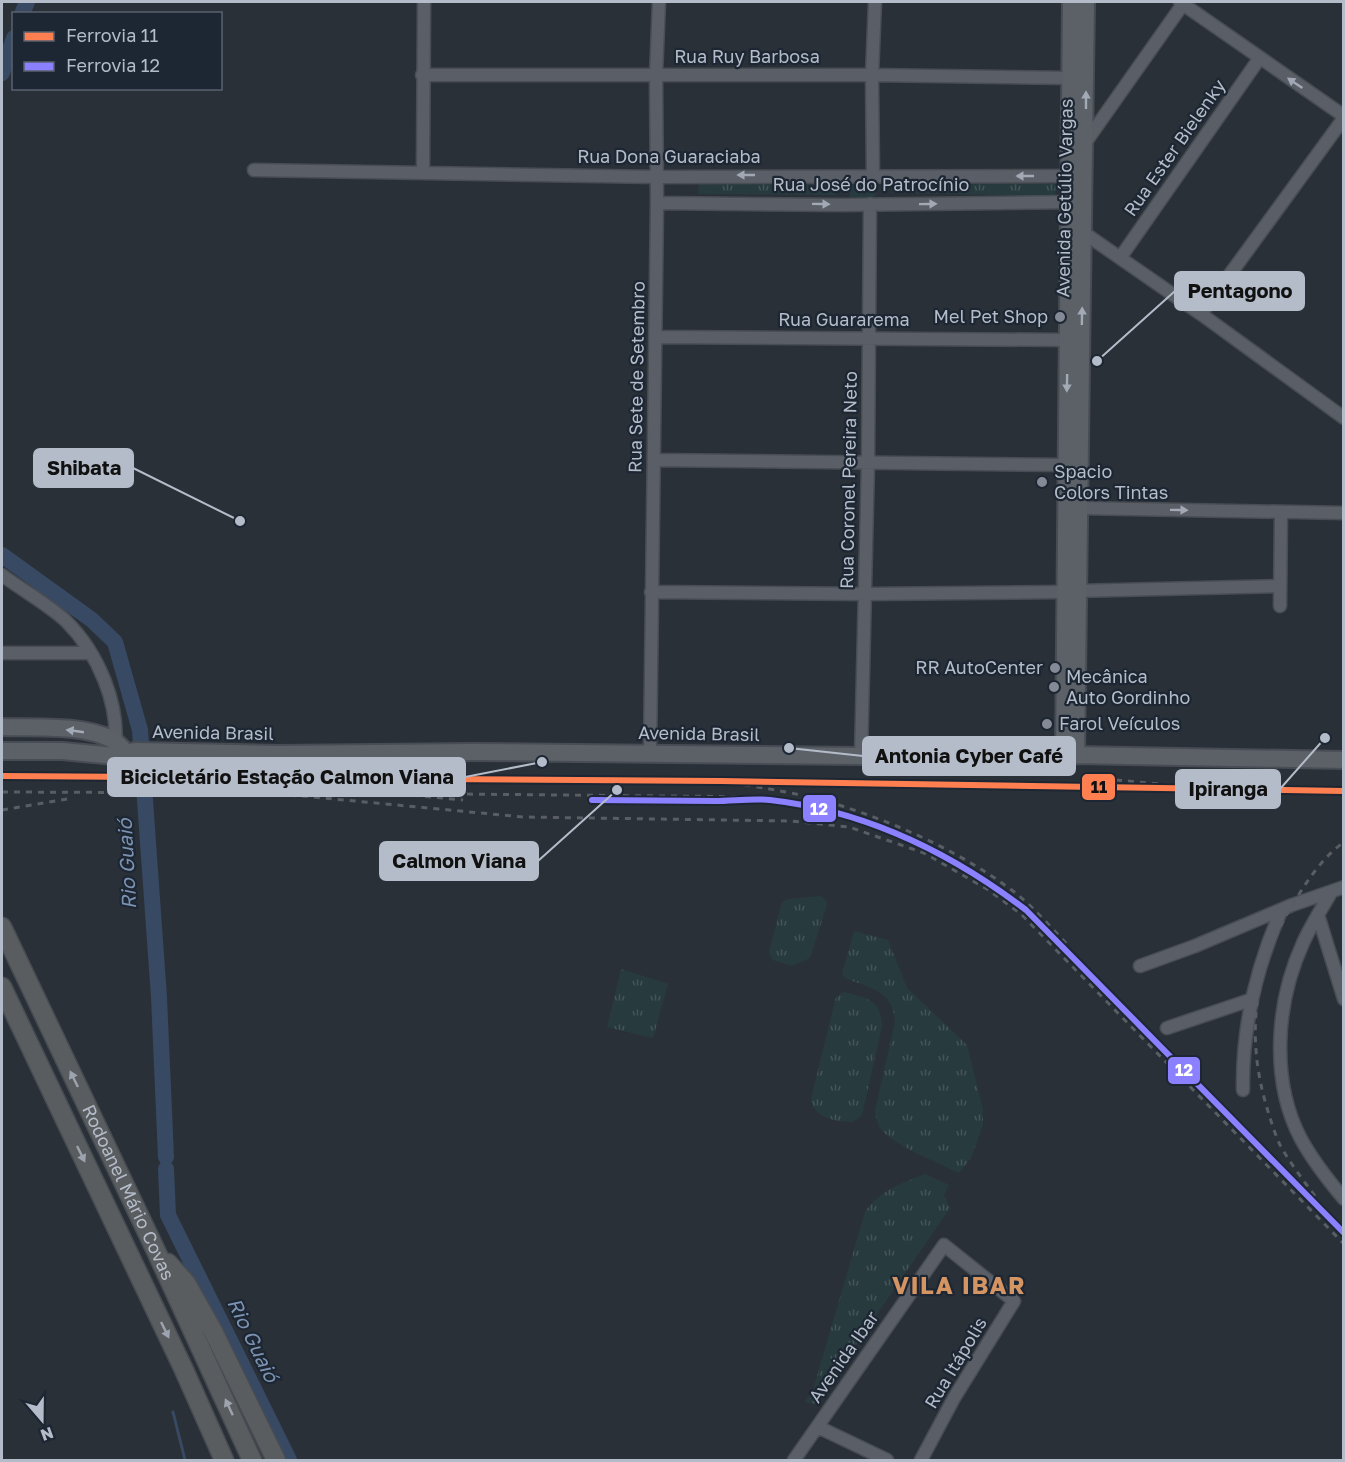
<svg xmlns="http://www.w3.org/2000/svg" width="1345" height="1462" viewBox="0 0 1345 1462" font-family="'Golos Text',sans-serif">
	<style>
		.grass { fill: url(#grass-tufts) }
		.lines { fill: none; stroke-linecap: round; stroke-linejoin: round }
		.stream { stroke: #384963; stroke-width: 3 }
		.river { stroke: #384963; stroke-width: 16 }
		.minor-casing { stroke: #484c53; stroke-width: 15 }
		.major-casing { stroke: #484c55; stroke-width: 20 }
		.highway-casing { stroke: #474c53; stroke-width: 21 }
		.minor { stroke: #5a5e66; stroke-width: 12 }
		.major { stroke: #5c6168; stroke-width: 16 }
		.highway { stroke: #5a5d60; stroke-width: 18 }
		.rail { stroke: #595d64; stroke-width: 3; stroke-dasharray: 6 6; stroke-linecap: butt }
		.rail-1-casing { stroke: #1d2633; stroke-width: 10 }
		.rail-2-casing { stroke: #1d2633; stroke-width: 10 }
		.rail-1 { stroke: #ff7f50; stroke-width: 6 }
		.rail-2 { stroke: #8b80ff; stroke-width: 6 }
		.oneway { fill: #a2a9b5 }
		.oneway2 { fill: #a2aab6 }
		.oneway3 { fill: #9ea4af }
		.poi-dot { fill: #848b96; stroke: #1d2633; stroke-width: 2 }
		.labels { text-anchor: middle; stroke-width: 4.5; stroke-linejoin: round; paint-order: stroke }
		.street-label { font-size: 18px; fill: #b4bcc9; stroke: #1d2633 }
		.poi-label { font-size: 18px; fill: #b4bcc9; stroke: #1d2633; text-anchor: start }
		.water-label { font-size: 20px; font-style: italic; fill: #7c92b1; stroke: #1d2633 }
		.district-label { font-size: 24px; font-weight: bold; letter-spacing: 1.5px; fill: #d59563; stroke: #1d2633 }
		.leader { fill: none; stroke: #b4bcc9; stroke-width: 2 }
		.callout-dot { fill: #b4bcc9; stroke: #1d2633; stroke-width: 2 }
		.callout { fill: #b4bcc9; stroke: #b4bcc9; stroke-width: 2 }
		.callout-label { font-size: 20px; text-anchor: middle; font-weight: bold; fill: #111 }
		.line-badge { stroke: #1d2633; stroke-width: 2 }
		.badge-label { font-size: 16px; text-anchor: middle; font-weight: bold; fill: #fff }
		.pale-badge-label { font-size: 16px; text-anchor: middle; font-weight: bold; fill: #111 }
	</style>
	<defs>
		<pattern id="grass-tufts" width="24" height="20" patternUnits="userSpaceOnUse" patternTransform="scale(1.5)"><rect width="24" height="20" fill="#273a3e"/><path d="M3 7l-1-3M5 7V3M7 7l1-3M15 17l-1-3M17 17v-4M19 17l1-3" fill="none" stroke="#445559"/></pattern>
	</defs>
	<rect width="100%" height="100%" fill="#2a3038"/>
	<path class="grass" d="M699 182H836V195L698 194Z
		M849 183 876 184 875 197H850Z
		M892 183 1056 184 1055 196 892 193Z
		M821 896 826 901 827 905 810 958 792 966 773 960 769 952 782 902 789 899Z
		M854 931 888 940 907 988 967 1045 983 1109V1125L971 1158 959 1173C941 1164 891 1144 881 1129 877 1124 876 1117 875 1111L895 1022C893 989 870 989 845 978L842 974Z
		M621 969 668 984 653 1038 607 1027Z
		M844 992C866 998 881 999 882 1026L862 1115 853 1122C837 1122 813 1118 811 1099L836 997Z
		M925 1174 949 1185 944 1195 950 1208 815 1404 805 1402 813 1390 865 1212C880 1190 901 1184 925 1174Z"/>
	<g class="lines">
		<path class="stream" d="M173 1412 185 1460"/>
		<path class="river" d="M22 14 27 2
			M2 73 14 38
			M2 555 92 620 115 642 140 730 159 997 166 1157
			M166 1169 168 1215 289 1460"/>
		<g class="minor-casing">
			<path id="minor" d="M1180 2 1344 116
				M422 75H872L1071 78
				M1085 143 1183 4
				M254 170 657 177 1077 176
				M423 173 424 2
				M873 176 872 75 875 2
				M657 203 842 205 1076 202
				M1077 231 1084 233 1201 314 1344 418
				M1120 258 1259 59
				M1201 314 1344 118
				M656 337 1068 340
				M654 460 1066 465
				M1079 508 1344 513
				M2 575C22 590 48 604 66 621 98 653 120 704 115 749
				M1076 591 1279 586
				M651 592 866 594 1064 592
				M1280 606 1281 513
				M2 653H90
				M650 753 657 203 656 75 659 2
				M861 756 868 463 870 204
				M1332 891C1322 908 1311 925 1303 943 1276 1002 1270 1080 1301 1139 1313 1161 1328 1180 1344 1199
				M1318 915 1344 999
				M1140 966 1195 946 1292 905 1344 887
				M1167 1028 1250 1000
				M1243 1090C1242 1027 1256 968 1281 911
				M818 1427 887 1460
				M794 1460 944 1245 1014 1301 954 1398 921 1460"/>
		</g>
		<g class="major-casing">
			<path id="major" d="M2 727C34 728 84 724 113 740 118 743 122 748 127 753
				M2 751H62L115 756 135 751 277 754 474 752 861 756 1076 755 1344 760
				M1064 755 1071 2
				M1076 755C1077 504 1084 253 1086 2"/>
		</g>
		<g class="highway-casing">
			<g id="highway">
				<path id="s1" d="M2 927 156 1251 252 1460"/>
				<path d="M2 987 184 1370 224 1460"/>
				<path d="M168 1263 186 1283 213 1331 276 1460"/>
			</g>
		</g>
		<use href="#minor" class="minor"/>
		<use href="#major" class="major"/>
		<use href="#highway" class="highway"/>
		<path class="rail" d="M246 778 293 784 463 800
			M1116 780 1225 790
			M721 781C761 788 803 793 842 806 903 826 962 853 1013 891 1034 907 1051 928 1069 946
			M2 792 250 793 302 796 523 817 791 821 849 827 924 853 987 889 1021 914 1344 1244
			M455 794 775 797
			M2 810 73 798
			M1315 1196C1303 1180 1291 1164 1281 1147 1275 1135 1271 1121 1267 1108 1245 1035 1254 967 1294 902 1308 880 1322 858 1344 842"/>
		<g class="rail-1-casing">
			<path id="rail-1" d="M2 776 721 781 1344 791"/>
		</g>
		<g class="rail-2-casing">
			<path id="rail-2" d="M592 800C633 800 674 801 715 801 733 801 752 798 770 800 866 811 950 852 1026 910L1344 1233"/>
		</g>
		<use href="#rail-1" class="rail-1"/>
		<use href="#rail-2" class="rail-2"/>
	</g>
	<defs><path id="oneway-solid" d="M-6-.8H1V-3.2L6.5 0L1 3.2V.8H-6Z" transform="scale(1.5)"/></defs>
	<g class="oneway">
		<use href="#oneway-solid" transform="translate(1295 83) rotate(-146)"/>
		<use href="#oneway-solid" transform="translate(746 175) rotate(-180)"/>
		<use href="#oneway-solid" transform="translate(1025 176) rotate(-180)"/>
		<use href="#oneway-solid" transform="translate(821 204) rotate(1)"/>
		<use href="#oneway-solid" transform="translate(928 204) rotate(-1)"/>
		<use href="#oneway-solid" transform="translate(1179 510) rotate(1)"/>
	</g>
	<g class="oneway2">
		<use href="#oneway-solid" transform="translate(1086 100) rotate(-90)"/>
		<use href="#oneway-solid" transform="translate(1082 316) rotate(-89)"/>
		<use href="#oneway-solid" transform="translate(1067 383) rotate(91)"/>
		<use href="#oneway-solid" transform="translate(75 731) rotate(-172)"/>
	</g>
	<g class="oneway3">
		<use href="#oneway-solid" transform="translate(74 1079) rotate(-116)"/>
		<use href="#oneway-solid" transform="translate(81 1154) rotate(64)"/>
		<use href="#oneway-solid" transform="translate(165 1330) rotate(64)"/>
		<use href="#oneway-solid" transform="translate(229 1407) rotate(-115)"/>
	</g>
	<g class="poi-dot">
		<circle cx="1060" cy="317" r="6"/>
		<circle cx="1042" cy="482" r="6"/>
		<circle cx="1055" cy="668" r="6"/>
		<circle cx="1054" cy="687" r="6"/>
		<circle cx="1047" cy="724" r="6"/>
	</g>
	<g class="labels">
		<g class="street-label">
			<text x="747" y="63">Rua Ruy Barbosa</text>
			<text transform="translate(1175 148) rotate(-55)" y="6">Rua Ester Bielenky</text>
			<text x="669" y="163">Rua Dona Guaraciaba</text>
			<text x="871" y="191">Rua José do Patrocínio</text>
			<text transform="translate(1065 198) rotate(-89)" y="6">Avenida Getúlio Vargas</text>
			<text x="844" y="326">Rua Guararema</text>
			<text transform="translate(637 377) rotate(-89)" y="6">Rua Sete de Setembro</text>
			<text transform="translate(849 480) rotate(-89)" y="6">Rua Coronel Pereira Neto</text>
			<text transform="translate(213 733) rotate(1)" y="6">Avenida Brasil</text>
			<text transform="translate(699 734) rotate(1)" y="6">Avenida Brasil</text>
			<text dy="6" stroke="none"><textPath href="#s1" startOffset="294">Rodoanel Mário Covas</textPath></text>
			<text transform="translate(844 1357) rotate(-55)" y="6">Avenida Ibar</text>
			<text transform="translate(956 1363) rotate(-59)" y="6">Rua Itápolis</text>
		</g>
		<g class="poi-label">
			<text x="1048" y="323" text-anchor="end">Mel Pet Shop</text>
			<text x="1054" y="478">Spacio<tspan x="1054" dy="21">Colors Tintas</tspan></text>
			<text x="1043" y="674" text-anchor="end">RR AutoCenter</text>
			<text x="1066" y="683">Mecânica<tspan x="1066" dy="21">Auto Gordinho</tspan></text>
			<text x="1059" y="730">Farol Veículos</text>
		</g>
		<g class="water-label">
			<text transform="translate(127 864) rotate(-93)" y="7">Rio Guaió</text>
			<text transform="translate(253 1340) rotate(64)" y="7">Rio Guaió</text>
		</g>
		<g class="district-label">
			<text x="959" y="1294">VILA IBAR</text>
		</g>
	</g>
	<path class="leader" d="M1097 361L1175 291M240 521L133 468M789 748L863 756M542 762L465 777M1325 738L1280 789M617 790L538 861"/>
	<g class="callout-dot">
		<circle cx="1097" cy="361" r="6"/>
		<circle cx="240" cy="521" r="6"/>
		<circle cx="789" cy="748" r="6"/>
		<circle cx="542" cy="762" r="6"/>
		<circle cx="1325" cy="738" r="6"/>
		<circle cx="617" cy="790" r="6"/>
	</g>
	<g class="callout">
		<rect x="1175" y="272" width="129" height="38" rx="6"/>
		<rect x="34" y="449" width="99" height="38" rx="6"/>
		<rect x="863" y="737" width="212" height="38" rx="6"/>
		<rect x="108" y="758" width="357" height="38" rx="6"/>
		<rect x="1176" y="770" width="104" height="38" rx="6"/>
		<rect x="380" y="842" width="158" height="38" rx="6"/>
	</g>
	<g class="callout-label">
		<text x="1240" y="298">Pentagono</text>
		<text x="84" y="475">Shibata</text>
		<text x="969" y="763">Antonia Cyber Café</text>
		<text x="287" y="784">Bicicletário Estação Calmon Viana</text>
		<text x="1228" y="796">Ipiranga</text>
		<text x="459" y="868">Calmon Viana</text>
	</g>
	<g class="line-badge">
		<rect x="1081" y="773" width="35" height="28" rx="6" fill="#ff7f50"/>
		<rect x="802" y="794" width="35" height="29" rx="6" fill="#8b80ff"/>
		<rect x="1167" y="1056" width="34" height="29" rx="6" fill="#8b80ff"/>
	</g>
	<g class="badge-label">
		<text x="819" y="815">12</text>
		<text x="1184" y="1076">12</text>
	</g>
	<g class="pale-badge-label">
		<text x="1099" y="793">11</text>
	</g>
	<rect width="1345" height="1462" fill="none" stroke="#b4bcc9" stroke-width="6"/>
	<rect x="12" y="12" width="210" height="78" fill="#1d2633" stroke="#59626f" stroke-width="1.5"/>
	<rect x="24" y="32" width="30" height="9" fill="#ff7f50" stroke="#59626f" stroke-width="1.5"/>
	<text x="66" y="42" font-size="18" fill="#b4bcc9">Ferrovia 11</text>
	<rect x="24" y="62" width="30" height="9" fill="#8b80ff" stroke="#59626f" stroke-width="1.5"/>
	<text x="66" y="72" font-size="18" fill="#b4bcc9">Ferrovia 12</text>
	<g transform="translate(42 1420) rotate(160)" stroke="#1d2633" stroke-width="4.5" paint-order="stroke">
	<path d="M0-4.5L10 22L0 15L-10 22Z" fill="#b4bcc9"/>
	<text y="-9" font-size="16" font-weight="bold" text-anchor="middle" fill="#b4bcc9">N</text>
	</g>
</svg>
